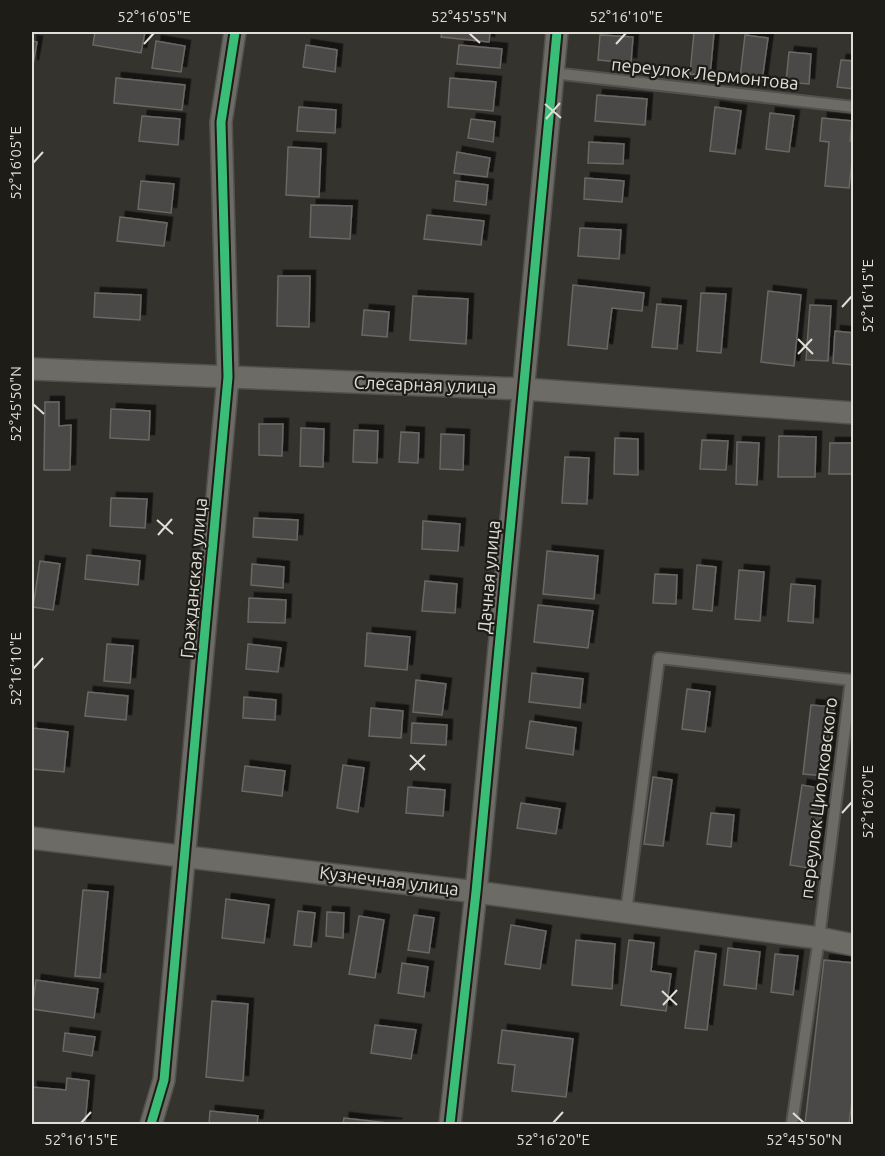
<svg xmlns="http://www.w3.org/2000/svg" width="885" height="1156" viewBox="0 0 885 1156" font-family="Ubuntu,sans-serif">
	<style>
		.building { fill: #4c4846; stroke: #6a6764; stroke-width: 1.5; filter: url(#shadow) }
		.lines { fill: none; stroke-linecap: round; stroke-linejoin: round }
		.lane-casing { stroke: #53514d; stroke-width: 14 }
		.street-casing { stroke: #53514d; stroke-width: 24 }
		.lane { stroke: #6c6b66; stroke-width: 10 }
		.street { stroke: #6c6b66; stroke-width: 21 }
		.cycleway-casing { stroke: #1e1c17; stroke-width: 13 }
		.cycleway { stroke: #3abd76; stroke-width: 9 }
		.ticks { fill: none; stroke: #e0ded7; stroke-width: 2 }
		.labels { text-anchor: middle; stroke-width: 4.5; stroke-linejoin: round; paint-order: stroke }
		.street-label { font-size: 18px; fill: #e0ded7; stroke: #1e1c17 }
		.neatline { fill: none; stroke: #e0ded7; stroke-width: 2 }
		.ticks-label { font-size: 15px; text-anchor: middle; fill: #e0ded7 }
	</style>
	<defs>
		<filter id="shadow"><feDropShadow dx="5.5" dy="-5.5" stdDeviation="0" flood-color="#0009"/></filter>
	</defs>
	<rect width="100%" height="100%" fill="#34332e"/>
	<path class="building" d="M95 32H145L141 53 93 45Z
		M442 32H490L489 42 441 37Z
		M694 32 714 33 710 76 690 74Z
		M600 35 633 37 631 63 598 60Z
		M745 35 768 38 762 81 740 78Z
		M32 41 37 42 33 65H32Z
		M156 41 185 46 181 72 152 68Z
		M306 45 337 50 335 72 303 67Z
		M459 45 502 49 500 68 457 64Z
		M789 52 811 54 809 84 786 82Z
		M841 60 854 61V89L837 87Z
		M116 78 185 85 182 110 114 103Z
		M450 78 496 82 493 111 448 107Z
		M597 95 647 99 645 125 595 121Z
		M299 107 336 110 335 133 297 131Z
		M715 107 741 111 735 154 710 151Z
		M770 113 794 116 789 152 766 149Z
		M142 116 180 119 178 145 139 141Z
		M822 118 852 121 850 141H854V144L849 188 825 186 829 142 820 141Z
		M471 119 495 122 493 142 468 138Z
		M589 142 624 144 623 164 588 163Z
		M288 147 321 149 319 197 286 195Z
		M457 152 490 158 487 177 454 173Z
		M585 178 624 181 622 202 584 199Z
		M141 181 174 184 171 213 138 209Z
		M456 181 488 185 486 205 454 201Z
		M311 205 352 206 350 239 310 237Z
		M427 215 484 221 481 245 424 239Z
		M120 217 167 223 164 246 117 241Z
		M580 228 621 230 619 259 578 256Z
		M278 276H310L309 327 277 326Z
		M573 285 644 293 642 311 612 308 607 349 568 345Z
		M768 291 801 295 794 366 761 362Z
		M95 293 141 295 140 320 94 317Z
		M701 293 726 294 721 353 697 351Z
		M413 296 468 299 466 344 410 340Z
		M657 304 681 306 677 349 652 347Z
		M810 305 831 306 828 361 806 360Z
		M364 310 389 312 387 337 362 335Z
		M835 331 854 333V365L833 363Z
		M45 402H59V426L71 425 70 470H44Z
		M111 409 150 411 149 440 110 438Z
		M259 424H283L282 456 259 455Z
		M301 428 324 429 323 467 300 466Z
		M354 430 378 431 377 463 353 462Z
		M401 432 419 433 418 463 399 462Z
		M441 434 464 435 463 470 440 469Z
		M779 436 816 437 815 477H778Z
		M615 438 638 439V475L614 474Z
		M702 440 728 441 726 470 700 469Z
		M737 442 759 443 757 485 736 484Z
		M830 443H854V474H829Z
		M565 457 589 458 587 504 562 503Z
		M111 498 147 499 145 528 110 526Z
		M254 518 298 520 297 540 253 537Z
		M423 521 460 524 458 551 422 549Z
		M547 551 598 556 594 599 543 594Z
		M87 555 140 561 138 585 85 579Z
		M40 561 60 564 53 610 33 607Z
		M252 564 284 567 283 588 251 585Z
		M697 565 716 567 712 611 693 609Z
		M739 570 764 572 760 621 735 619Z
		M655 574 677 575 676 604 653 603Z
		M425 581 457 584 455 613 422 611Z
		M791 584 815 586 813 623 788 621Z
		M249 598 286 600 285 623 248 622Z
		M538 605 593 611 588 648 534 642Z
		M367 633 410 637 407 670 365 666Z
		M107 644 133 646 130 683 104 681Z
		M248 644 281 648 278 672 246 669Z
		M532 673 583 679 580 708 529 702Z
		M416 680 446 684 442 715 413 712Z
		M687 689 710 692 705 732 682 729Z
		M88 692 128 696 126 720 85 716Z
		M244 697 276 700 275 720 243 718Z
		M811 705 834 707 826 776 803 774Z
		M371 708 403 711 401 738 369 736Z
		M530 721 576 728 573 755 526 748Z
		M412 723 447 725 446 745 411 743Z
		M32 728 68 732 64 772 32 769Z
		M343 765 364 768 358 812 337 808Z
		M245 766 285 771 282 796 242 791Z
		M653 777 672 780 663 846 644 844Z
		M802 785 825 789 814 869 790 865Z
		M408 787 445 790 443 816 406 813Z
		M521 803 560 809 556 834 517 828Z
		M711 813 734 815 731 847 707 844Z
		M83 890 108 892 100 978 75 976Z
		M226 899 269 905 264 943 222 938Z
		M298 911 315 913 311 947 294 945Z
		M327 912 344 913 343 938 326 936Z
		M414 915 434 918 429 953 408 950Z
		M359 916 384 920 375 978 349 974Z
		M511 925 546 931 540 969 505 964Z
		M576 940 615 944 612 989 572 985Z
		M629 940 654 943 651 971 671 974 666 1011 621 1005Z
		M728 948 760 952 756 989 724 985Z
		M695 951 716 954 707 1030 685 1028Z
		M775 954 798 956 793 995 771 992Z
		M824 960 854 963V1085L849 1124H805Z
		M402 963 428 967 424 997 398 993Z
		M36 980 98 989 94 1018 32 1009Z
		M212 1001 248 1004 243 1081 206 1077Z
		M375 1025 416 1030 411 1059 371 1053Z
		M502 1030 573 1039 566 1097 512 1091 515 1065 498 1063Z
		M65 1033 95 1037 92 1056 63 1051Z
		M67 1078 89 1081 85 1124H32V1087L66 1090Z
		M210 1111 258 1116 257 1124H209Z
		M344 1118 397 1124H343Z"/>
	<g class="lines">
		<g class="lane-casing">
			<path id="lane" d="M553 73 854 107
				M626 912 659 658 851 680 819 938 792 1124"/>
		</g>
		<g class="street-casing">
			<path id="street" d="M32 369 524 389 854 413
				M32 838 476 892 819 938 854 945
				M151 1124 164 1080 228 377 221 122 235 32
				M450 1124 476 892 557 32"/>
		</g>
		<use href="#lane" class="lane"/>
		<use href="#street" class="street"/>
		<g class="cycleway-casing">
			<path id="cycleway" d="M151 1124 164 1080 228 377 221 122 235 32
				M450 1124 476 892 557 32"/>
		</g>
		<use href="#cycleway" class="cycleway"/>
	</g>
	<path class="ticks" d="M469 33 480 43M144 44 154 33M616 44 626 33M545 104 561 118M546 119 560 103M33 163 43 152M842 307 852 296M798 339 813 354M798 354 812 339M33 404 44 414M157 520 173 534M158 535 172 519M33 669 43 658M410 755 425 770M410 770 425 755M842 813 852 802M662 991 677 1005M663 1005 677 990M793 1113 804 1123M81 1123 91 1112M553 1123 563 1112"/>
	<g class="labels">
		<g class="street-label">
			<text transform="translate(705 74) rotate(6)" y="6">переулок Лермонтова</text>
			<text transform="translate(425 385) rotate(2)" y="6">Слесарная улица</text>
			<text transform="translate(489 577) rotate(-85)" y="6">Дачная улица</text>
			<text transform="translate(194 578) rotate(-85)" y="6">Гражданская улица</text>
			<text transform="translate(819 798) rotate(-83)" y="6">переулок Циолковского</text>
			<text transform="translate(389 881) rotate(7)" y="6">Кузнечная улица</text>
		</g>
	</g>
	<rect width="885" height="1156" fill="none" stroke="#1e1c17" stroke-width="66"/>
	<rect x="33" y="33" width="819" height="1090" class="neatline"/>
	<g class="ticks-label">
		<text x="154" y="22">52°16'05"E</text>
		<text x="469" y="22">52°45'55"N</text>
		<text x="626" y="22">52°16'10"E</text>
		<text transform="translate(16 163) rotate(-90)" y="5">52°16'05"E</text>
		<text transform="translate(868 296) rotate(-90)" y="5">52°16'15"E</text>
		<text transform="translate(16 404) rotate(-90)" y="5">52°45'50"N</text>
		<text transform="translate(16 669) rotate(-90)" y="5">52°16'10"E</text>
		<text transform="translate(868 802) rotate(-90)" y="5">52°16'20"E</text>
		<text x="81" y="1145">52°16'15"E</text>
		<text x="553" y="1145">52°16'20"E</text>
		<text x="804" y="1145">52°45'50"N</text>
	</g>
</svg>
